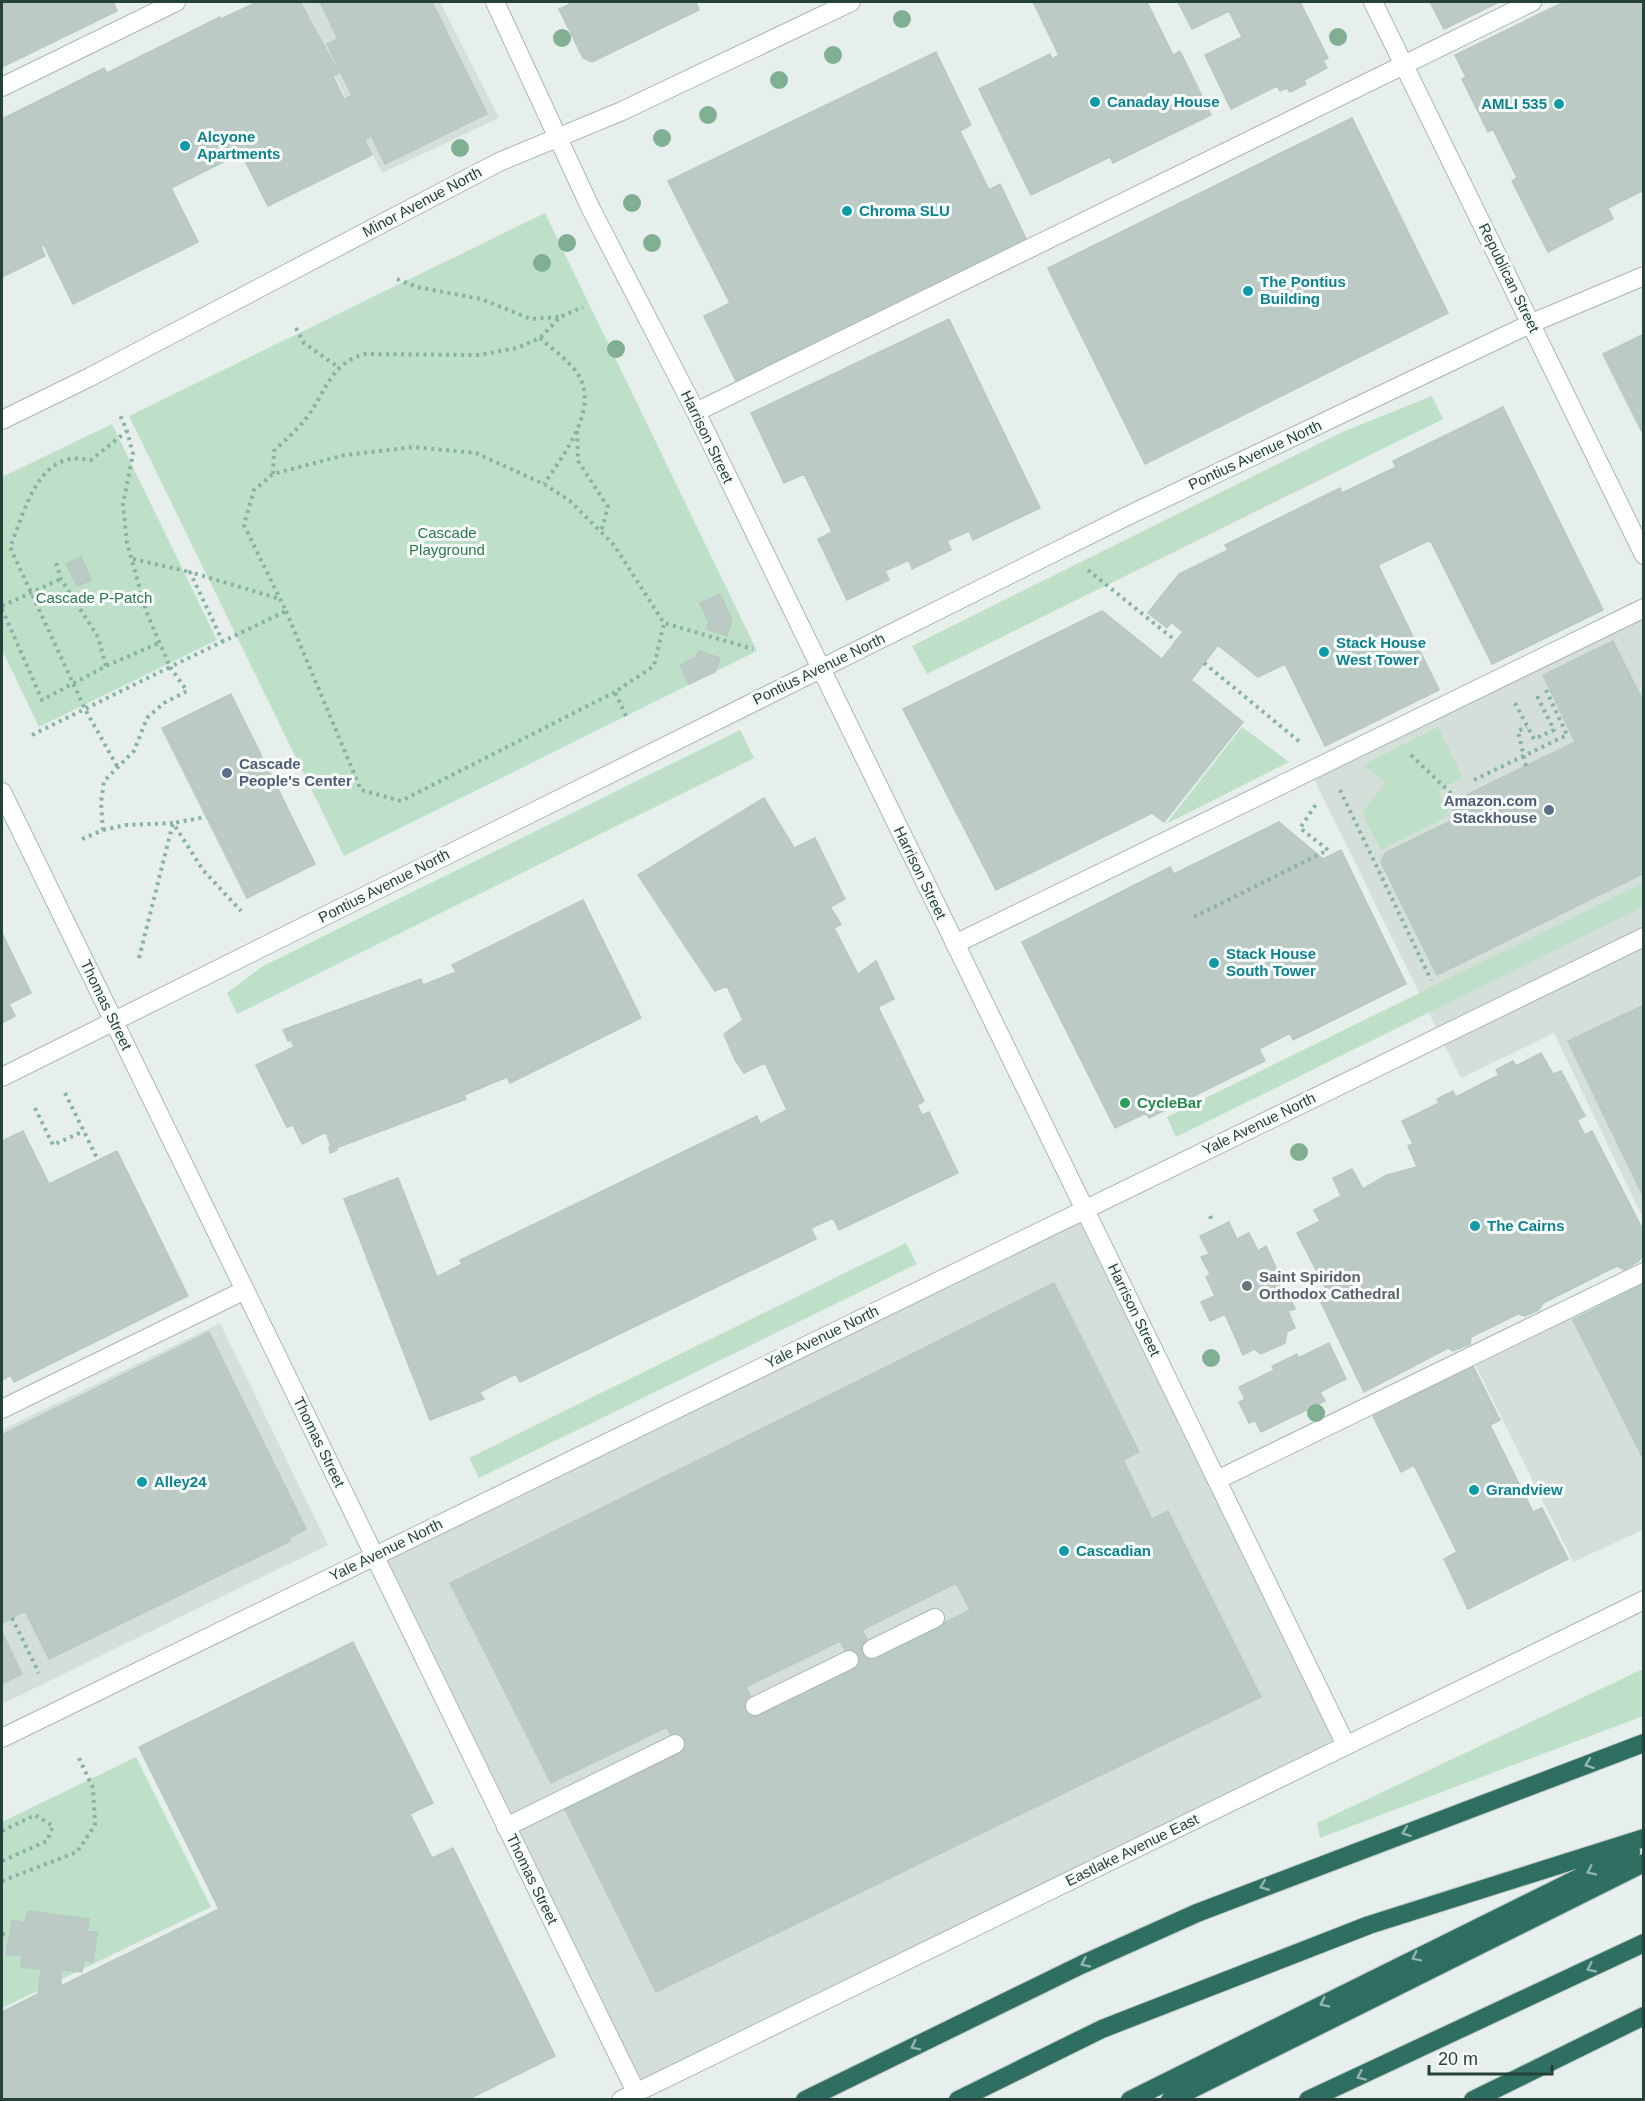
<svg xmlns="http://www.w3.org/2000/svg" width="1645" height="2101" viewBox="0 0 1645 2101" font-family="Arial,sans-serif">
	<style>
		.built { fill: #d4dfda }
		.green { fill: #bfe0c8 }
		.building { fill: #bbcac4; stroke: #b8c9c2; stroke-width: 1.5 }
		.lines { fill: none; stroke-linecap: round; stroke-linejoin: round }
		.service-casing { stroke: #a8b8b2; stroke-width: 20 }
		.minor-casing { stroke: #a8b8b2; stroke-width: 20 }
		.tertiary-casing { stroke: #a8b8b2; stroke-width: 20 }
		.secondary-casing { stroke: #a4bbb3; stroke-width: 20 }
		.motorway-casing { stroke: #c2cac8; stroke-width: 20 }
		.path { stroke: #86b3a5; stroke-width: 4; stroke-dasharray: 3 4.5; stroke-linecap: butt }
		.service { stroke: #fff; stroke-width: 18 }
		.minor { stroke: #fff; stroke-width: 18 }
		.tertiary { stroke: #fff; stroke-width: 18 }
		.secondary { stroke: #fff; stroke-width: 18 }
		.motorway { stroke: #2f6f62; stroke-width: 18 }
		.tree { fill: #80af93 }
		.oneway { stroke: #93b5ae }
		.culture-dot { fill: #0f9aa8; stroke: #f7fbf9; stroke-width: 2 }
		.service-dot { fill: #5c6f8a; stroke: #f7fbf9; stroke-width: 2 }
		.leisure-dot { fill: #2e9e5b; stroke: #f7fbf9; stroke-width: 2 }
		.worship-dot { fill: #6b7280; stroke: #f7fbf9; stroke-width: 2 }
		.labels { text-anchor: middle; stroke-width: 6; stroke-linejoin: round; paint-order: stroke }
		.culture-label { font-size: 15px; font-weight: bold; fill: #0d838f; stroke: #f7fbf9; text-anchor: start }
		.street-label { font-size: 15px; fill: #24423a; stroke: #f7fbf9 }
		.park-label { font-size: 15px; fill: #2d7a4b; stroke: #f7fbf9 }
		.service-label { font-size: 15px; font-weight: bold; fill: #4e5e75; stroke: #f7fbf9; text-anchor: start }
		.leisure-label { font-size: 15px; font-weight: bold; fill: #27864d; stroke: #f7fbf9; text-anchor: start }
		.worship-label { font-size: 15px; font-weight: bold; fill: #5b616d; stroke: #f7fbf9; text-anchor: start }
	</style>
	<rect width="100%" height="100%" fill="#e6efeb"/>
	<path class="built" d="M299 2H440L499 118 382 173Z
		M1643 597V1218L1554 1033 1461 1078 1306 763Z
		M1085 1210 1346 1745 636 2092 374 1556Z
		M1643 1263V1530L1573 1562 1468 1350Z
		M220 1323 328 1545 2 1704V1430Z"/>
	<path class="green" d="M545 213 757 651 344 856 129 416Z
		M1432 396 1443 419 927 674 912 646 1340 433Z
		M112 424 217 640 39 727 2 650V477Z
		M1242 727 1289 762 1166 824Z
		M1438 727 1463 777 1438 790 1450 815 1381 850 1362 813 1385 783 1363 765Z
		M740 730 754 758 237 1014 227 993 263 966Z
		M1643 883V907L1176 1137 1167 1117Z
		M906 1243 917 1264 479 1478 469 1458Z
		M1643 1669V1716L1320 1838 1317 1823Z
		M136 1757 211 1907 2 2008V1822Z"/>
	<path class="building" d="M2 2H113L117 11 2 67Z
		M257 2H300L339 73 333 76 344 99 351 96 371 136 365 140 372 155 268 206 241 153 171 188 198 242 73 304 44 245 41 247 45 256 2 277V119L104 68 107 73 220 17 221 19Z
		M320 2H432L487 114 385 164 327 44 338 39Z
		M574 2H699L696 3 699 10 592 62 583 58 559 9Z
		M1033 2H1147L1173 55 1180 51 1211 115 1113 163 1110 157 1031 195 979 89 1050 54 1052 59 1059 55Z
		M1178 2H1300L1328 58 1323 60 1327 68 1304 80 1306 84 1290 92 1287 88 1280 91 1277 86 1231 109 1205 55 1242 37 1229 11 1192 29Z
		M1430 2H1499L1444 29Z
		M1564 2H1644V190L1608 208 1613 219 1548 252 1512 181 1517 178 1493 129 1488 132 1462 79 1466 77 1455 55Z
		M936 52 971 125 960 131 989 190 1000 184 1028 243 737 383 704 316 730 303 668 181Z
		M1352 118 1448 313 1145 464 1048 268Z
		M949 319 1040 508 973 540 969 531 947 541 951 550 912 569 909 560 885 571 889 580 847 600 818 539 832 532 804 474 784 483 751 413Z
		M1644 334V431L1642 432 1603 354Z
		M1503 407 1603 610 1492 664 1430 540 1378 565 1439 690 1325 746 1285 664 1258 677 1218 645 1191 680 1243 722 1164 822 1152 813 996 890 903 709 1102 611 1162 659 1183 632 1171 622 1167 628 1148 613 1179 574 1228 550 1225 545 1340 488 1342 493 1396 467 1393 461Z
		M81 557 91 580 77 586 66 564Z
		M720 594 732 620 727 636 706 629 709 622 700 603Z
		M1613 641 1644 703V873L1437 975 1381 862 1385 853 1457 818 1450 803 1575 742 1543 675Z
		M699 651 720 658 715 672 689 684 680 665 696 657Z
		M231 694 315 864 247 898 162 728Z
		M764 798 794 848 815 838 845 899 830 907 841 924 834 928 858 974 876 961 894 999 878 1007 924 1101 917 1105 922 1115 929 1112 958 1173 839 1230 833 1218 811 1228 816 1239 520 1382 516 1374 480 1392 484 1399 430 1420 344 1199 398 1178 437 1277 462 1264 460 1260 757 1116 760 1124 787 1110 765 1063 744 1073 735 1060 724 1034 743 1020 727 986 715 991 638 875Z
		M1279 822 1323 859 1341 850 1406 984 1293 1040 1290 1033 1259 1049 1265 1061 1149 1118 1146 1113 1115 1128 1022 942 1170 867 1174 874Z
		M583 900 641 1018 510 1083 507 1077 464 1095 466 1099 336 1148 337 1150 330 1153 329 1147H331L326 1132 302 1144 293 1125 287 1127 256 1065 294 1047 291 1040 288 1041 283 1030 421 979 423 985 456 972 452 965Z
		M2 933 31 993 9 1004 15 1016 2 1023Z
		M1644 1005V1198L1568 1041Z
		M1541 1053 1553 1074 1561 1071 1585 1116 1577 1120 1585 1135 1592 1131 1644 1232V1253L1639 1261 1624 1270 1617 1266 1543 1303 1539 1310 1525 1316 1518 1314 1471 1337 1470 1344 1453 1351 1448 1348 1364 1392 1318 1296 1327 1291 1297 1233 1320 1221 1314 1210 1341 1196 1333 1178 1352 1169 1363 1189 1387 1175 1417 1167 1408 1146 1413 1144 1402 1121 1439 1103 1437 1099 1453 1091 1456 1097 1499 1075 1496 1070 1513 1061 1516 1066Z
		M23 1131 49 1184 117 1151 188 1296 14 1382 11 1375 2 1380V1141Z
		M1229 1222 1237 1239 1249 1233 1258 1251 1266 1246 1295 1309 1288 1311 1295 1328 1287 1332 1285 1343 1261 1354 1254 1349 1243 1355 1225 1314 1210 1321 1201 1302 1215 1296 1206 1277 1210 1274 1201 1257 1209 1254 1200 1236Z
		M1054 1283 1139 1452 1123 1460 1152 1519 1168 1511 1261 1697 1062 1794 856 1382Z
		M1644 1284V1460L1573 1320Z
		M209 1332 306 1529 289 1538 290 1541 49 1659 25 1611 2 1623V1435Z
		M1329 1343 1346 1379 1320 1392 1325 1401 1261 1432 1255 1420 1249 1423 1239 1402 1245 1399 1239 1387 1274 1370 1272 1366 1297 1354 1298 1358Z
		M1473 1366 1500 1420 1490 1425 1533 1512 1542 1508 1568 1559 1468 1609 1444 1559 1457 1552 1414 1465 1401 1472 1373 1416Z
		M856 1382 957 1583 862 1630 876 1656 854 1667 840 1641 746 1687 759 1714 679 1753 667 1727 551 1783 450 1583Z
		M970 1610 1062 1794 857 1894 766 1710Z
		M2 1632 22 1674 2 1684Z
		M353 1642 433 1803 410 1814 432 1858 453 1848 555 2056 467 2100H2V2012L38 1994 41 1969 21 1967 22 1955H6L12 1920 24 1923 28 1911 89 1919 87 1932H97L93 1962 84 1960 82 1972 61 1970V1986L219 1909 139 1747Z
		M766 1710 857 1894 656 1992 565 1809Z"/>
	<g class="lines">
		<g class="service-casing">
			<path id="service" d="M2 87 176 2
				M696 412 1532 2
				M955 944 1644 608
				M2 1409 245 1290
				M1217 1480 1644 1272
				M872 1649 935 1618
				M755 1706 849 1660
				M506 1827 675 1744"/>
		</g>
		<g class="minor-casing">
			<path id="minor" d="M495 2 591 209 696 412 1346 1745
				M2 420 90 377 499 162 622 111 851 2
				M2 792 636 2092
				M2 1077 1125 517 1532 323 1644 276
				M2 1738 1644 937"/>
		</g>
		<g class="tertiary-casing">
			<path id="tertiary" d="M1373 2 1644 555"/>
		</g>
		<g class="secondary-casing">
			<path id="secondary" d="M621 2100 1644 1600"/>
		</g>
		<g class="motorway-casing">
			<path id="motorway" d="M805 2100 1081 1965 1197 1913 1644 1743
				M958 2100 1102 2029 1369 1925 1644 1838
				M1130 2100 1631 1852
				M1170 2100 1644 1863
				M1308 2100 1644 1943
				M1473 2100 1644 2016"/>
		</g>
		<path class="path" d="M397 279 417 287 481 299 531 319 560 317
			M296 328 304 343 338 367
			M540 338C551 348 565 358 575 370 603 405 564 454 544 484
			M577 431 578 461 608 507 601 532
			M273 474 274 451C284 441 295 432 304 421 326 395 327 365 364 354L478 355 517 348 540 338 560 317 583 307
			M133 559 190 572
			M56 563 61 579 98 637 106 666
			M1088 570 1176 641
			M2 606 61 579
			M2 609 42 700 106 666 159 643
			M286 611 361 790 401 801 615 692
			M223 642 190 572 280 599
			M1204 663 1301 743
			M1515 703 1534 739 1554 730 1536 694
			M626 716 615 692 654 666 664 623
			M32 735 170 667 146 611 127 543 123 504 133 454 127 431 120 415
			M1411 755 1458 800
			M117 766 85 709 10 547C26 509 38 448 91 460L127 431
			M1526 766 1518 731 1527 727
			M1474 780 1567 735 1545 688
			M1340 790 1431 980
			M103 830 126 825 173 823 203 870 241 911
			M82 839 103 830 101 803 104 781 134 751 147 718 164 703 187 691 170 667 286 611 244 525 254 490 273 474 345 455 414 447 476 453 544 484 570 501 614 545 664 623 753 649
			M1194 917 1328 850 1300 828 1317 803
			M139 958 173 823 206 817
			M65 1093 98 1160
			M35 1108 53 1145 84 1131
			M1210 1216 1212 1221
			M12 1618 39 1673
			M2 1831 35 1815 53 1826 47 1841 2 1861
			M2 1881 77 1852 95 1825 93 1788 78 1756
			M2 1934 9 1935"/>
		<use href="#service" class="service"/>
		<use href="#minor" class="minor"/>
		<use href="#tertiary" class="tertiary"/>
		<use href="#secondary" class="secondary"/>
		<use href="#motorway" class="motorway"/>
	</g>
	<g class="tree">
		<circle cx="902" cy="19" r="9"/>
		<circle cx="1338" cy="37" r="9"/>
		<circle cx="562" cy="38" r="9"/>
		<circle cx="833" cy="55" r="9"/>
		<circle cx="779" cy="80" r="9"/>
		<circle cx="708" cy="115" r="9"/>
		<circle cx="662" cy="138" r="9"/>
		<circle cx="460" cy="148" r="9"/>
		<circle cx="632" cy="203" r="9"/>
		<circle cx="567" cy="243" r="9"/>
		<circle cx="652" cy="243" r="9"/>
		<circle cx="542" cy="263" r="9"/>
		<circle cx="616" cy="349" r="9"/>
		<circle cx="1299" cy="1152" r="9"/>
		<circle cx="1211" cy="1358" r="9"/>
		<circle cx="1316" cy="1413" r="9"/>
	</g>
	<defs><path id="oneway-chevron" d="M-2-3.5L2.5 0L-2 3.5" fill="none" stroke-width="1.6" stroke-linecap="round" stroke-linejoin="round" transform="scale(1.5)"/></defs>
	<g class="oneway">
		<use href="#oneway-chevron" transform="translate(1589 1764) rotate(159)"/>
		<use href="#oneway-chevron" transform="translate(1406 1832) rotate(159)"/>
		<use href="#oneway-chevron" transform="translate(1591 1871) rotate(154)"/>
		<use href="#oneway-chevron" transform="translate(1264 1886) rotate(158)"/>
		<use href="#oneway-chevron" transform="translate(1416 1957) rotate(154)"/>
		<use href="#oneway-chevron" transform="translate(1085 1963) rotate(155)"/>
		<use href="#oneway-chevron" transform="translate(1591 1968) rotate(155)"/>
		<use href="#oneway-chevron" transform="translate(1324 2003) rotate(154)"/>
		<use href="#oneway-chevron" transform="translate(915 2046) rotate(154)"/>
		<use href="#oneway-chevron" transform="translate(1361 2076) rotate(156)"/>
	</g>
	<g class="culture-dot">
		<circle cx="1095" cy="102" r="6"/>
		<circle cx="1559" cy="104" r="6"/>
		<circle cx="185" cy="146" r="6"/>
		<circle cx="847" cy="211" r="6"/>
		<circle cx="1248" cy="291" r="6"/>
		<circle cx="1324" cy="652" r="6"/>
		<circle cx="1214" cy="963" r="6"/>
		<circle cx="1475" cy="1226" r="6"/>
		<circle cx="142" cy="1482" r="6"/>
		<circle cx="1474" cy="1490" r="6"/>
		<circle cx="1064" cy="1551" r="6"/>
	</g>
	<g class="service-dot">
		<circle cx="227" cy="773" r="6"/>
		<circle cx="1549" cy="810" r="6"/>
	</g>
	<circle class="leisure-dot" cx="1125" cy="1103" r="6"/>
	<circle class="worship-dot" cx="1247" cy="1286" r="6"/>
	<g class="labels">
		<g class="culture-label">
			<text x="1107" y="107">Canaday House</text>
			<text x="1547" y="109" text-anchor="end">AMLI 535</text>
			<text x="197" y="142">Alcyone<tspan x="197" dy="17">Apartments</tspan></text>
			<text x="859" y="216">Chroma SLU</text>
			<text x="1260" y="287">The Pontius<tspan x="1260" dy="17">Building</tspan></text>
			<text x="1336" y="648">Stack House<tspan x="1336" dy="17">West Tower</tspan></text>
			<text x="1226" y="959">Stack House<tspan x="1226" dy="17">South Tower</tspan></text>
			<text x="1487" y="1231">The Cairns</text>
			<text x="154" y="1487">Alley24</text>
			<text x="1486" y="1495">Grandview</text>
			<text x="1076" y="1556">Cascadian</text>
		</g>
		<g class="street-label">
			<text transform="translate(422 202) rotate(-28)" y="5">Minor Avenue North</text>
			<text transform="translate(1509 278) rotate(64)" y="5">Republican Street</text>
			<text transform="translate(707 437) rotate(64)" y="5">Harrison Street</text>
			<text transform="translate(1255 455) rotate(-25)" y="5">Pontius Avenue North</text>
			<text transform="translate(819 669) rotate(-26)" y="5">Pontius Avenue North</text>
			<text transform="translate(920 873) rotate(64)" y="5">Harrison Street</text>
			<text transform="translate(384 886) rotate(-27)" y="5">Pontius Avenue North</text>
			<text transform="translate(106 1005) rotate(64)" y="5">Thomas Street</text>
			<text transform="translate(1259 1124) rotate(-26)" y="5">Yale Avenue North</text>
			<text transform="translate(1134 1310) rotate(64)" y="5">Harrison Street</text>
			<text transform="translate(822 1337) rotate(-26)" y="5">Yale Avenue North</text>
			<text transform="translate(319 1442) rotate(64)" y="5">Thomas Street</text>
			<text transform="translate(386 1550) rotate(-26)" y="5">Yale Avenue North</text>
			<text transform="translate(1132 1850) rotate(-26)" y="5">Eastlake Avenue East</text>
			<text transform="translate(532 1879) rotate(64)" y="5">Thomas Street</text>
		</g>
		<g class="park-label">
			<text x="447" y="538">Cascade<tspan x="447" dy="17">Playground</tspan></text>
			<text x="94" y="603">Cascade P-Patch</text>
		</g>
		<g class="service-label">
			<text x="239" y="769">Cascade<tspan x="239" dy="17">People's Center</tspan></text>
			<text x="1537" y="806" text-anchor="end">Amazon.com<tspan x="1537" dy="17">Stackhouse</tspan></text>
		</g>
		<g class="leisure-label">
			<text x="1137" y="1108">CycleBar</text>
		</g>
		<g class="worship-label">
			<text x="1259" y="1282">Saint Spiridon<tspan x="1259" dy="17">Orthodox Cathedral</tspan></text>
		</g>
	</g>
	<rect width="1645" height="2101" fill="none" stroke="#24423a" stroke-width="6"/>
	<path d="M1429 2065v9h123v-9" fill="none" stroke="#24423a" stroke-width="3"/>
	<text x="1438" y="2065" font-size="18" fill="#24423a" stroke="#f7fbf9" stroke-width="4.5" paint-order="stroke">20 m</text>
</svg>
